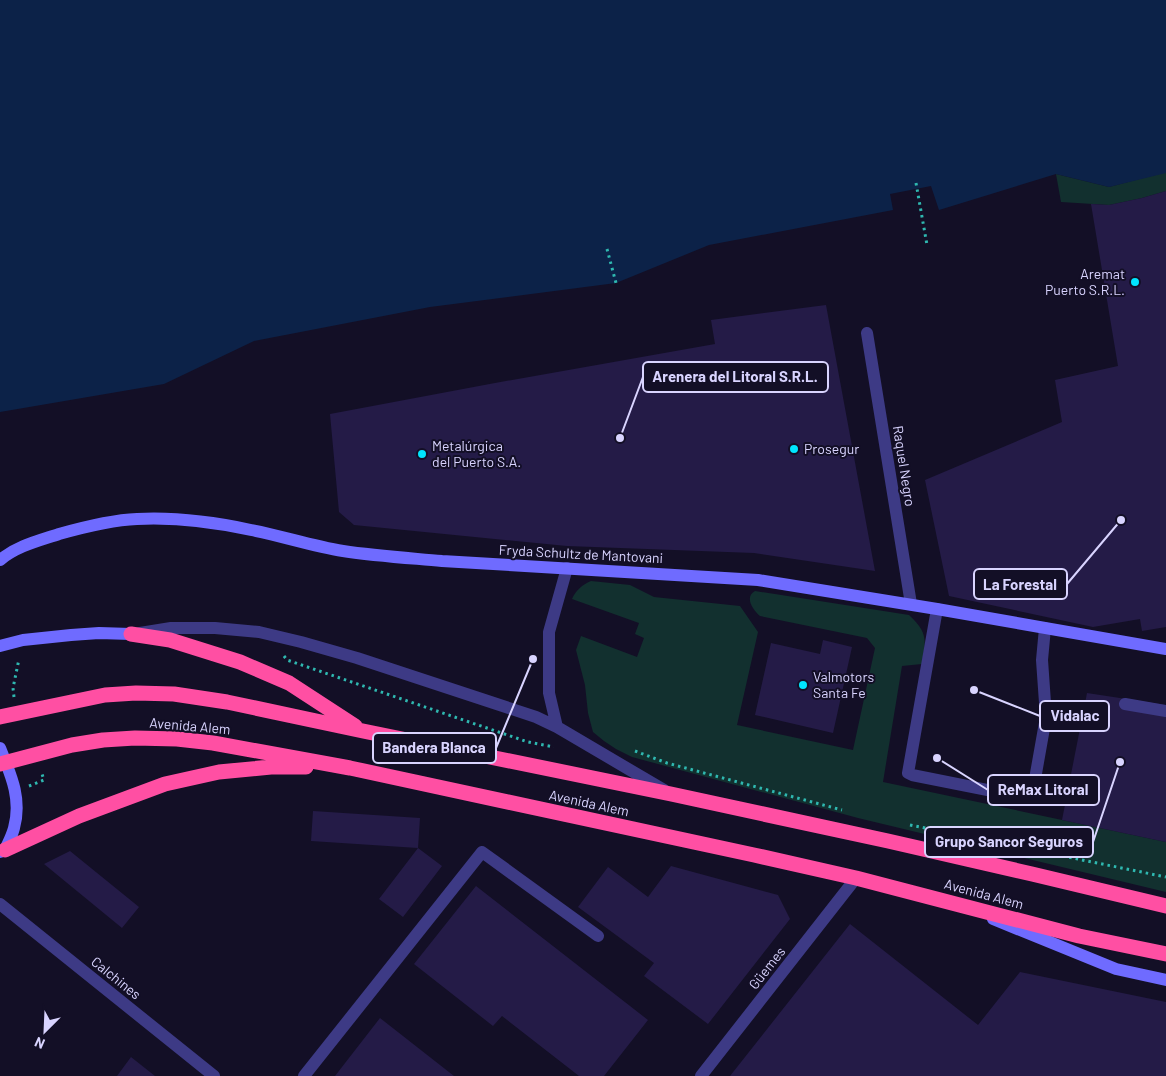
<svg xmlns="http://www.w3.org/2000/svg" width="1166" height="1076" viewBox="0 0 1166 1076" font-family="Barlow,sans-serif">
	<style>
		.green { fill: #12302f }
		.water { fill: #0c2248 }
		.building { fill: #241b47 }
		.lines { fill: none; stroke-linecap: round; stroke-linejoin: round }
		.path { stroke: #2fb8b0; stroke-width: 3; stroke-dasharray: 2.5 4; stroke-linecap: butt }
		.lane { stroke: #3d3a85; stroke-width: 12 }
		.street { stroke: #3d3a85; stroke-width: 12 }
		.secondary { stroke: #6f6bff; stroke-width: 12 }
		.highway { stroke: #ff4fa3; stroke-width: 15 }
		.poi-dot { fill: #00e5ff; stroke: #130f26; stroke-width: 2 }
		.labels { text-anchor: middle; stroke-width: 4; stroke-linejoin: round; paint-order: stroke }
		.poi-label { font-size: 14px; fill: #d9d4ff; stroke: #130f26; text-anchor: start }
		.street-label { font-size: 14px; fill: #d9d4ff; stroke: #130f26 }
		.leader { fill: none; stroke: #d9d4ff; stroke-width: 2 }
		.callout-dot { fill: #d9d4ff; stroke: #130f26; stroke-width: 2 }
		.callout { fill: #130f26; stroke: #d9d4ff; stroke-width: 2 }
		.callout-label { font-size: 15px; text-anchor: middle; font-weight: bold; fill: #d9d4ff }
	</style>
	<rect width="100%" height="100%" fill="#130f26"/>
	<path class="green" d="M1166 172V191L1142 198 1109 205 1061 202 1056 174 1109 187Z
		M591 581 630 585 654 597 740 606 758 632 737 725 853 750 875 648 867 638 760 616C753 610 744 597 755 591L909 615C928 633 926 639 922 664L902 666 883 782 1166 842V892L858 818 632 757 616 749 604 741 593 732 588 713 585 685 576 650 581 636 637 657 644 638 635 634 639 623 572 599C576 590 582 585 591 581Z"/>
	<path class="water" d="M0 0H1166V173L1109 187 1056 174 939 210 931 186 890 194 893 210 709 245 616 283 430 307 254 341 164 384 0 412Z"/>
	<path class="building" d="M1166 191V627L1142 631 1140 619 1093 627 949 596 925 480 1062 422 1055 380 1118 366 1091 204 1109 205 1142 198Z
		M826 305 875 571 754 553 567 546 354 525 339 512 330 414 495 383 715 344 711 320Z
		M823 640 852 647 833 733 755 715 771 643 820 654Z
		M1087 693 1166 705V842L1062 820Z
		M313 811 420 818 418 848 442 866 403 917 379 899 418 848 311 841Z
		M70 851 139 907 122 928 44 864Z
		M671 866 778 895 790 919 708 1024 644 976 654 963 578 907 608 867 648 897Z
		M476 886 648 1020 604 1076H579L502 1016 493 1026 414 964Z
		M850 924 978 1025 1020 972 1166 1002V1076H730Z
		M380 1018 454 1076H335Z
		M131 1057 155 1076H117Z"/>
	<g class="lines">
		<path class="path" d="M916 183 927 245
			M607 249 616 283
			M284 656 287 660 528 742 554 747
			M14 697 13 688 19 659
			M635 751 667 763 842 810
			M29 786 44 780 41 771
			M910 825 1166 877"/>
		<path class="lane" d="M937 609 908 773 912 775 1027 798H1030L1032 796 1046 717 1042 660 1045 628
			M140 633 171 628H215L259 632 301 642 357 658 536 717 557 727 664 790
			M1125 704 1166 711
			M557 727 549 693V632L567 568
			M304 1076 482 852 598 936"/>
		<path class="street" d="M867 333 911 604
			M0 904 214 1076
			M701 1076 856 878"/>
		<path class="secondary" d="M0 560C17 546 38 541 59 534 84 527 111 520 137 519 175 517 214 522 251 530 282 536 312 546 343 551 376 556 409 558 442 561L758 580 937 609 1166 649
			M0 646 23 640 71 635 99 633 131 634
			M0 748C11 775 22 799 14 828 12 836 8 843 5 850L0 852
			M993 919 1116 969 1166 980"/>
		<path class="highway" d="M131 634 170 640 240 662 289 683 355 726
			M0 717 105 695 136 693 174 694 227 702 363 731 671 794 888 841 1032 874 1166 906
			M0 764 72 745 103 740 135 738 177 739 213 743 350 768 754 855 856 878 1079 936 1166 954
			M5 850 79 816 165 784 219 772 271 767H306"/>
	</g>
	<g class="poi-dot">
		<circle cx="1135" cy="282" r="5"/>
		<circle cx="794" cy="449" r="5"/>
		<circle cx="422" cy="454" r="5"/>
		<circle cx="803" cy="685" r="5"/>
	</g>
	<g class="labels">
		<g class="poi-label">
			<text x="1125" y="279" text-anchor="end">Aremat<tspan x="1125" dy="16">Puerto S.R.L.</tspan></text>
			<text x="432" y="451">Metalúrgica<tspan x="432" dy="16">del Puerto S.A.</tspan></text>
			<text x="804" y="454">Prosegur</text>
			<text x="813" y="682">Valmotors<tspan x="813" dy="16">Santa Fe</tspan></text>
		</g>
		<g class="street-label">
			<text transform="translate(904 466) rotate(81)" y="5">Raquel Negro</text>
			<text transform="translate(581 554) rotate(3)" y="5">Fryda Schultz de Mantovani</text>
			<text transform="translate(190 726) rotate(5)" y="5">Avenida Alem</text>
			<text transform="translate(589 803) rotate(12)" y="5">Avenida Alem</text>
			<text transform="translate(984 894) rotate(15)" y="5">Avenida Alem</text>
			<text transform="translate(767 968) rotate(-52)" y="5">Güemes</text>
			<text transform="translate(116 978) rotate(39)" y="5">Calchines</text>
		</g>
	</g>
	<path class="leader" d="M620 438L643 377M1121 520L1067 584M974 690L1040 716M533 659L496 748M937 758L988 790M1120 762L1093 842"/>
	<g class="callout-dot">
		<circle cx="620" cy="438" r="5"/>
		<circle cx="1121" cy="520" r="5"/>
		<circle cx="974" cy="690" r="5"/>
		<circle cx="533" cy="659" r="5"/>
		<circle cx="937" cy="758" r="5"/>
		<circle cx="1120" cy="762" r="5"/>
	</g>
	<g class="callout">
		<rect x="643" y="362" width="185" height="30" rx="5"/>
		<rect x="974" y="569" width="93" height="30" rx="5"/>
		<rect x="1040" y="701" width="69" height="30" rx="5"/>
		<rect x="373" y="733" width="123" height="30" rx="5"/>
		<rect x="988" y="775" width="111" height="30" rx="5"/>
		<rect x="925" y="827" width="168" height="30" rx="5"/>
	</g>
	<g class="callout-label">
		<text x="735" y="382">Arenera del Litoral S.R.L.</text>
		<text x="1020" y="590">La Forestal</text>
		<text x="1075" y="721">Vidalac</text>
		<text x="434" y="753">Bandera Blanca</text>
		<text x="1043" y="795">ReMax Litoral</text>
		<text x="1009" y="847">Grupo Sancor Seguros</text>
	</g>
	<g transform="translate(45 1031) rotate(204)" stroke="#130f26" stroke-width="4" paint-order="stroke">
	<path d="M0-4L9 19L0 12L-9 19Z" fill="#d9d4ff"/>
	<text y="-8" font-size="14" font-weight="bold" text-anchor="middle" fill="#d9d4ff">N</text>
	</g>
</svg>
